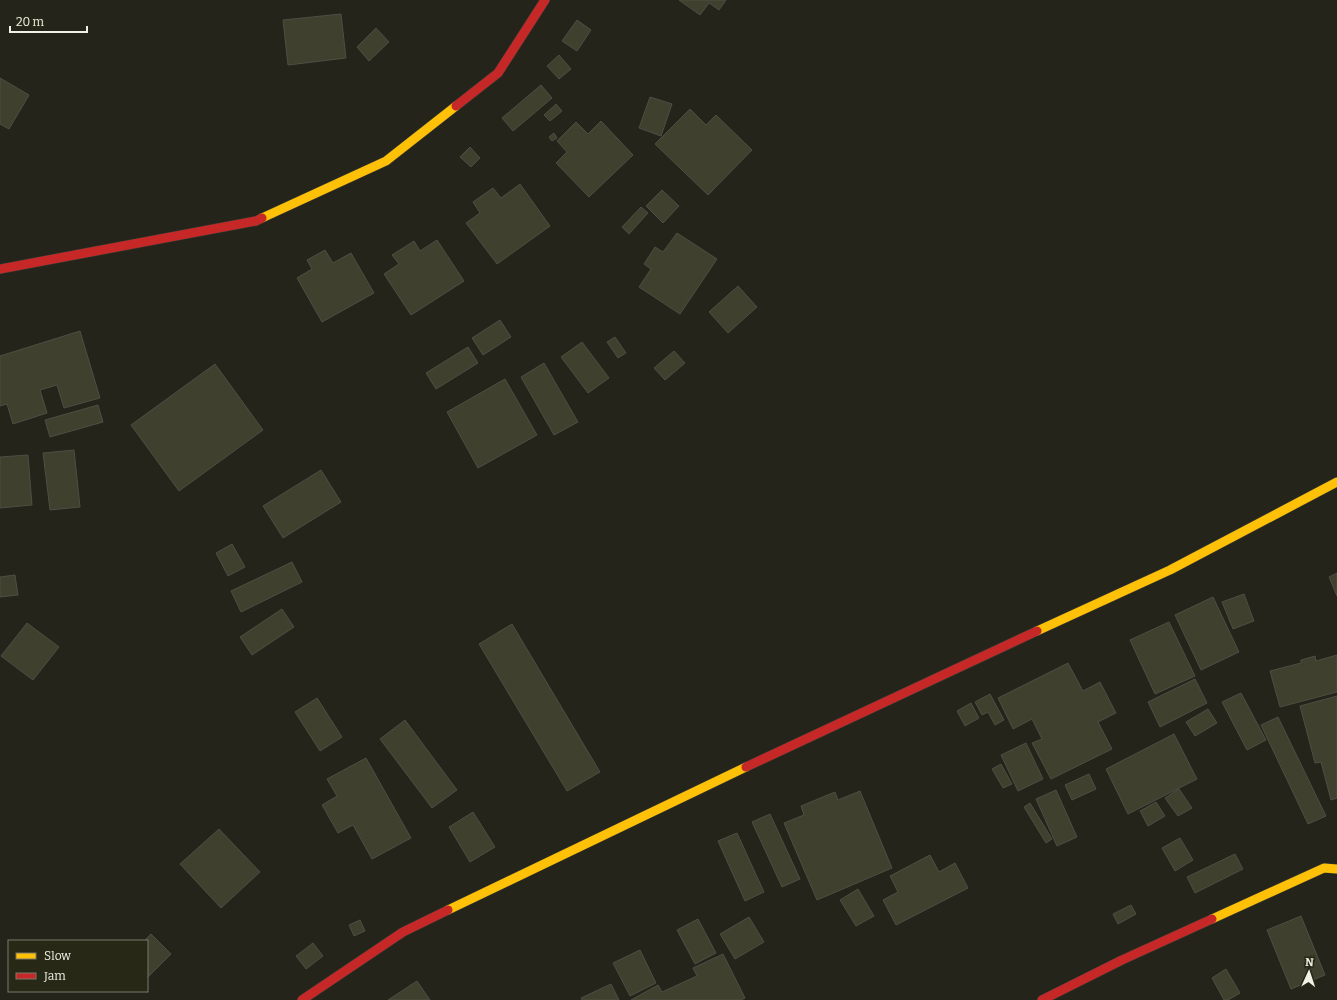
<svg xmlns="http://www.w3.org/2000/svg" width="1337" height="1000" viewBox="0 0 1337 1000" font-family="Bitter,serif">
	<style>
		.building { fill: #40402e; stroke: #4e4e45 }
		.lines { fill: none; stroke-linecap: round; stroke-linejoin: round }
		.slow-casing { stroke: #3e3e37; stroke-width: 10 }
		.jam-casing { stroke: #3e3e37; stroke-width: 10 }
		.slow { stroke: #ffc107; stroke-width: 9 }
		.jam { stroke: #c62828; stroke-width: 9 }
	</style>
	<rect width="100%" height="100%" fill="#24241a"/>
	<path class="building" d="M679 0H726L719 10 709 3 700 15Z
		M341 14 346 58 288 65 283 20Z
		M577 20 591 30 577 51 562 41Z
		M376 28 389 42 369 61 357 47Z
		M559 55 571 69 559 79 547 66Z
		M0 78 29 95 9 129 0 124Z
		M541 85 552 98 513 131 502 118Z
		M650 97 672 104 661 136 639 128Z
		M556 104 562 111 550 121 544 115Z
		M690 109 706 125 716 115 752 150 708 195 655 144Z
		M601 121 633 155 589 197 556 163 567 152 557 141 576 122 588 134Z
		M554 133 557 138 552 141 549 137Z
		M470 147 480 158 471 167 460 157Z
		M520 184 550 226 497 264 466 223 480 213 473 202 493 188 501 198Z
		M662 190 679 206 663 223 646 206Z
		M641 207 648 213 629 234 622 227Z
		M677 233 717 259 680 314 639 287 651 269 644 264 655 247 663 252Z
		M437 240 464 281 411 315 384 274 399 264 392 255 414 241 420 251Z
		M325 250 333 263 351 253 374 293 322 322 297 278 312 269 307 260Z
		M738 286 757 307 728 333 709 312Z
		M500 320 511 337 483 355 472 338Z
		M80 331 100 398 64 408 57 385 40 390 47 413 13 424 7 404 0 406V356Z
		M615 337 626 353 618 358 607 342Z
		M582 342 609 378 588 393 561 357Z
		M468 347 478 363 436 389 426 373Z
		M674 351 685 363 665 380 654 368Z
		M544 363 578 422 554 435 521 377Z
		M215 364 263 430 179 491 131 425Z
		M505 379 537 435 478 468 447 412Z
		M98 405 103 422 50 437 45 420Z
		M74 450 80 507 50 510 43 453Z
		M28 455 32 505 0 508V457Z
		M321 470 341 502 283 538 263 506Z
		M232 544 245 567 228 576 216 553Z
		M292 562 302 582 241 612 231 591Z
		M1337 573V596L1329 577Z
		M15 575 18 595 0 597V577Z
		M1244 594 1254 621 1233 629 1222 602Z
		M1213 597 1239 652 1201 670 1175 615Z
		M282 609 294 627 252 655 240 637Z
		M1169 622 1195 676 1155 694 1130 640Z
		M27 623 59 647 33 680 1 656Z
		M512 624 600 772 567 791 479 644Z
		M1337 655V692L1280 707 1270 671 1301 663V660L1315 656 1316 661Z
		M1068 663 1083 691 1100 682 1116 713 1098 722 1112 749 1051 779 1032 743 1042 739 1032 719 1013 729 998 698Z
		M1195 679 1207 703 1160 727 1148 702Z
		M1241 693 1266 740 1247 750 1222 702Z
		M990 694 1004 720 995 725 988 712 982 715 975 702Z
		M1337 696V798L1331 800 1321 762 1315 763 1300 706Z
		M317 698 342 737 320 751 295 712Z
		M971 703 979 718 965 726 957 711Z
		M1208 709 1217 723 1195 736 1186 722Z
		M1278 717 1326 816 1308 824 1261 725Z
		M405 720 457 790 432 808 380 739Z
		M1174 734 1197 779 1128 814 1106 769Z
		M1026 743 1043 779 1018 791 1001 755Z
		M366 758 411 838 372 859 353 825 338 833 322 805 337 796 327 779Z
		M1001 764 1012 784 1003 788 992 769Z
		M1089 774 1096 789 1072 800 1065 785Z
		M1179 789 1192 808 1178 816 1165 798Z
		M1056 790 1077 837 1057 846 1036 799Z
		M860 791 892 868 817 900 784 823 804 815 801 806 835 792 838 800Z
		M1156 802 1165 816 1148 826 1140 811Z
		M1030 803 1052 839 1046 843 1024 807Z
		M473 812 495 847 470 862 449 827Z
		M770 814 800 879 782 887 752 822Z
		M219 829 260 872 221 908 180 864Z
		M737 833 764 892 745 901 718 841Z
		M1180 838 1193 860 1175 871 1162 848Z
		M1235 854 1243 869 1195 893 1187 877Z
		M930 855 939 872 955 863 968 888 896 925 883 900 898 892 890 876Z
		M858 889 874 916 856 926 840 900Z
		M1131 905 1136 914 1118 924 1113 914Z
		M1301 916 1325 975 1291 989 1267 930Z
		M749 917 764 942 735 959 720 934Z
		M698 919 716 953 695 964 677 930Z
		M360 920 365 931 354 936 349 925Z
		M151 934 171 954 147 978V941H144Z
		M313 943 323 956 306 969 296 956Z
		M640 950 656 983 630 996 613 963Z
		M723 954 745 998 741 1000H631L658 985 662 992 697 976 693 968Z
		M1226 969 1240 993 1228 1000H1224L1212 978Z
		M417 981 430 1000H388Z
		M611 984 619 1000H582L581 998Z"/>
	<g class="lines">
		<g class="slow-casing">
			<path id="slow" d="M262 218 386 161 456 106
				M1037 631 1170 570 1337 482
				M448 910 746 767
				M1212 919 1324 868 1337 869"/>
		</g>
		<g class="jam-casing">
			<path id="jam" d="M456 106 498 73 545 0
				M0 269 256 221 262 218
				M746 767 1037 631
				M302 1000 403 932 448 910
				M1042 1000 1122 960 1212 919"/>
		</g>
		<use href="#slow" class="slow"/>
		<use href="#jam" class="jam"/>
	</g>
	<rect x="8" y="940" width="140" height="52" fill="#272816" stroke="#787969"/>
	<rect x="16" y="953" width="20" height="6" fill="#ffc107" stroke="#787969"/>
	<text x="44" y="960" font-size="12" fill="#f1f2e6">Slow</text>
	<rect x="16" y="973" width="20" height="6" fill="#c62828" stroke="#787969"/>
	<text x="44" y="980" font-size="12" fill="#f1f2e6">Jam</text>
	<g transform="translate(1309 972) rotate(3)" stroke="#272816" stroke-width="3" paint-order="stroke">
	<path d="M0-3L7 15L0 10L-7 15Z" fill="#f1f2e6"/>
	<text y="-6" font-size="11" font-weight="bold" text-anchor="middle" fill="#f1f2e6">N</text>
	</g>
	<path d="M10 26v6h77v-6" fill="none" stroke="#f1f2e6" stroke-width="2"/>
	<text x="16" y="26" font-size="12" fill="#f1f2e6" stroke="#272816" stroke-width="3" paint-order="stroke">20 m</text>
</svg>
